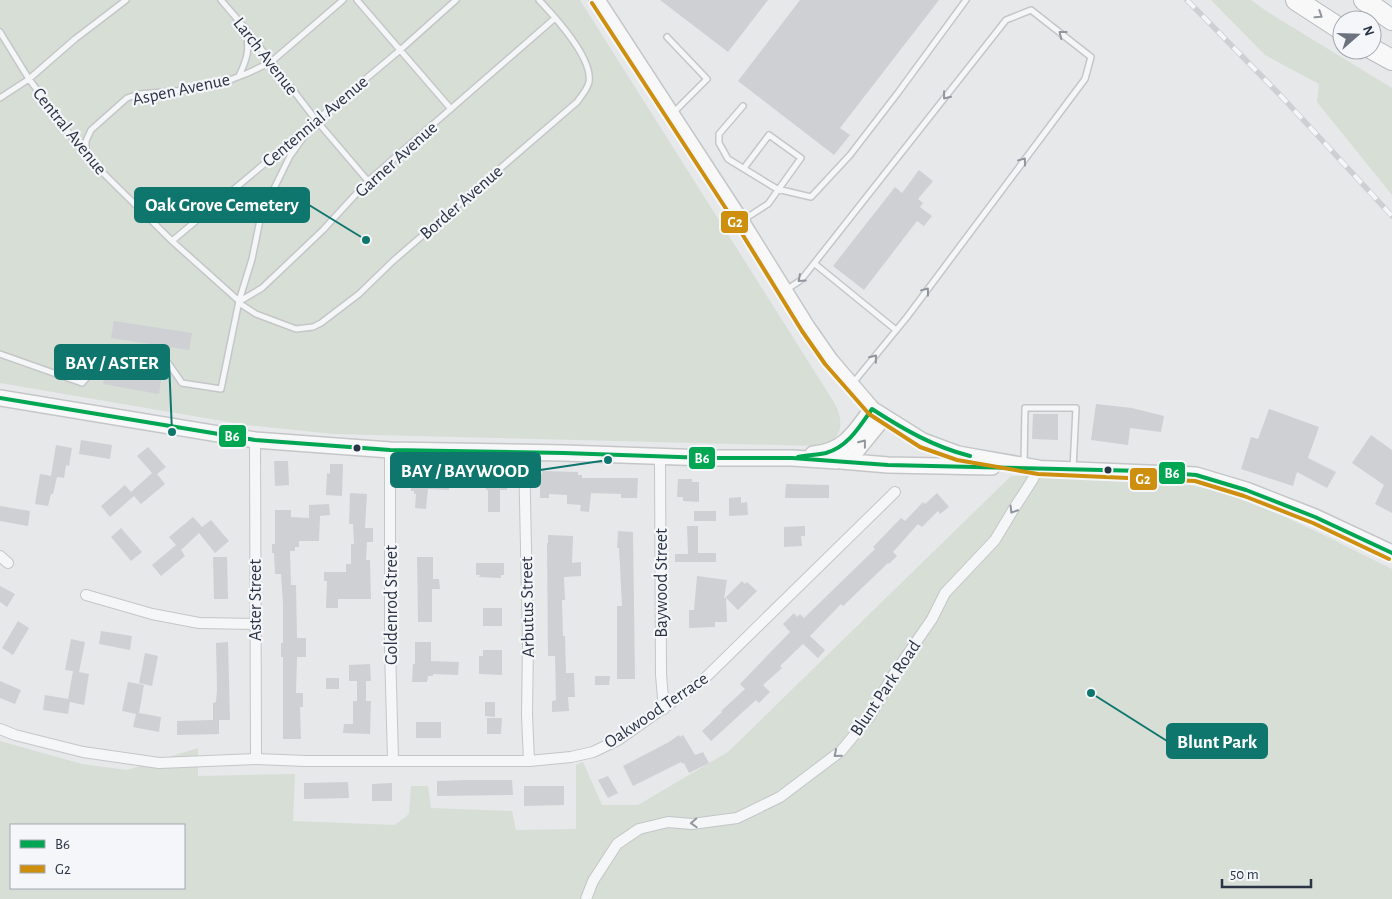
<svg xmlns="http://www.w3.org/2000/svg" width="1392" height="899" viewBox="0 0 1392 899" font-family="'Alegreya Sans',sans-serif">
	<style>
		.green { fill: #d6ded6; fill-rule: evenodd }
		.building { fill: #ced0d3 }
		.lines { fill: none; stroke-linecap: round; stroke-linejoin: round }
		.lane-casing { stroke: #c4c6c8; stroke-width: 8 }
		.street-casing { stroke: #c4c6c8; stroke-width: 12 }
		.secondary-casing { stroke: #c4c6c8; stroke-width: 18 }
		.highway-casing { stroke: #b8bbbf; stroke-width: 22 }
		.lane { stroke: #f5f6f7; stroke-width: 5 }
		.street { stroke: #f5f6f7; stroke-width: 10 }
		.secondary { stroke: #f8f8f8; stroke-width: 15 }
		.highway { stroke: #f8f8f8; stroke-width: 20 }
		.rail-casing { stroke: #cecfd2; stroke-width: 5.5 }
		.rail { stroke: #f4f6f9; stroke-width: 4; stroke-dasharray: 11; stroke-linecap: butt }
		.bus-1-casing { stroke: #f4f6f9; stroke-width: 8 }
		.bus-2-casing { stroke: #f4f6f9; stroke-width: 8 }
		.bus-1 { stroke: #00a651; stroke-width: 4 }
		.bus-2 { stroke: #ce8f0e; stroke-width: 4 }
		.oneway { stroke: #92969e }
		.oneway2 { stroke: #90959e }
		.bus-dot { fill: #2b3445; stroke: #f4f6f9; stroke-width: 2 }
		.labels { text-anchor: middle; stroke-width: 4.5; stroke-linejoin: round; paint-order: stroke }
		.street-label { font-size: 18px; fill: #2b3445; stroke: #f4f6f9 }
		.leader { fill: none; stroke: #0f766e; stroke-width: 2 }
		.callout-dot { fill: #0f766e; stroke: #f4f6f9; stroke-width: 2 }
		.callout { fill: #0f766e; stroke: #0f766e; stroke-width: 2 }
		.callout-label { font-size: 19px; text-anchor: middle; font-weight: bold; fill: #fff }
		.line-badge { stroke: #f4f6f9; stroke-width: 2 }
		.badge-label { font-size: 14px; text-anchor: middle; font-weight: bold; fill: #fff }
	</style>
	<rect width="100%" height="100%" fill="#e6e8ea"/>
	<path class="green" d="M0 0H580L835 404C845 423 842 442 818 446L334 434 246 425 0 383Z
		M1211 0H1251L1269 13 1392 88V195L1317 102 1319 84 1265 55Z
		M1011 476C1042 476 1074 477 1106 478 1131 478 1157 478 1181 483 1256 497 1324 536 1392 569V899H0V741L82 764 127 770 198 748V776L295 774 293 821 395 825 409 814 411 786H428L431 808 512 811 516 830 576 829V765L583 762 602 805H638L728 752ZM11 825H184V888H11Z"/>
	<path class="building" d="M660 0H768L728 52Z
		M800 0H939L840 128 850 135 834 155 738 81Z
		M919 170 933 181 918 199 923 203 920 207 932 216 924 226 917 221 864 290 833 266 895 187 902 193Z
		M114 321 192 333 189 350 111 338Z
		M110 358 163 367 159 394 103 384 107 361Z
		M1096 404 1132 408 1164 416 1161 432 1130 428 1128 445 1091 440Z
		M1269 409 1319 427 1308 458 1336 472 1327 488 1297 472 1293 486 1241 469 1251 437 1258 439Z
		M1033 414H1058V440L1032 439Z
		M1371 435 1392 450V513L1375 504 1384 485 1352 463Z
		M81 440 112 445 110 459 79 454Z
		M56 445 72 448 69 466 66 465 64 478 51 476Z
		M148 447 166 467 157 474 165 484 141 504 134 496 110 517 101 506 125 485 131 492 152 473 137 456Z
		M274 461H288L289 485 275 486Z
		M330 464H343L342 496 326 495 327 473 330 474Z
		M413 468 450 469 449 490 428 489 426 509 415 508 416 494H414V491H411V472H413Z
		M542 471 578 472V475H582V478H638L637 498H621V494L591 493 589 512 580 511 581 505 567 504V495L549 494V498H540V474H542Z
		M40 474 57 477 53 494H51L48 506 35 504Z
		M507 476V490H500V512H488V490H486L485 477Z
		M678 479H692V482H699V502L683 501V497H677Z
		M786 484 829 485V498H785Z
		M350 493 367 494 365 528H373V542H367L366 560H370L371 599H338V608H326L327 581H324V572H346V564H351V544H354L353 524H349Z
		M937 493 949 507 940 514 938 511 922 527 918 524 893 552 897 556 889 564 888 563 843 606 841 604 810 636 825 650 818 658 803 644 780 666 782 668 763 685 770 692 759 703 756 700 711 741 702 731 722 712 721 711 745 689 740 684 790 632 783 624 794 613 797 617 800 614 804 618 875 549 873 547 901 518 905 521 923 502 925 504Z
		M741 497V503L747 502 748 515 729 516V498Z
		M329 504 330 515 320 516 319 541H299V547H295V551H290L291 585H296L297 638H306V657H297L296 693H303V707H300L301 739H283V657H281V643H283V604L281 574H275L274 553H272V544H275V510H291V517L309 518V505Z
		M0 506 30 511 28 526 0 521Z
		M694 511H716V521H694Z
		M193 517 202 527 211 520 229 541 215 553 199 533 181 550 185 556 161 576 152 565 176 545 169 537Z
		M687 526H698V553H716V562H675V554H688Z
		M805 526V536H801L802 546 784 547V527Z
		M121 528 142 552 131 561 111 537Z
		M618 531 633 532 635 679H617V606H622L619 548H617Z
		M548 535 573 536 572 563 581 562V576L564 577 565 600H562L563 636H565L566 673H574L575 697H568L569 711 552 712V701L556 700 555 656H548L547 543H548Z
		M213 557H227L228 599H214Z
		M417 557H433V579H439L440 589H432V622H418Z
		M476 563H504V575H501V578L479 577 480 575H476Z
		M697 576 727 580 724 599 742 581 745 584 747 582 757 591 738 610 726 598 727 622H715V627L689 628V610H694Z
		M0 586 15 594 7 607 0 602Z
		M483 608H502V626H483Z
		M18 621 29 628 13 655 2 648Z
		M101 631 132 636 130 650 99 644Z
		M71 639 85 642 79 672 89 674 84 705 70 702 68 714 43 710 45 695 68 699 73 671 65 670Z
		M228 642 230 720H219V734L177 735V721L213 720V703L216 702 217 689 216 643Z
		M415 642H431V661L459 662 458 675 433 674V676H428L427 682H412L413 664H415Z
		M483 650H502V675L479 674V656H483Z
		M145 653 158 656 152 686 139 683Z
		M370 664 371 681H366V701H371L370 734 343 733 344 724H353V701H357V681H349V665Z
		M595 676H610L609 685H595Z
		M326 678H339V689H326Z
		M0 681 21 690 15 704 0 698Z
		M128 682 144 685 139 713 161 717 159 732 133 727 136 714 122 711Z
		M485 702H495V717L485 716Z
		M487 718H502L501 734H487Z
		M416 722H441V738H416Z
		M679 735 680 737 683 735 695 755 703 752 709 763 689 773 684 763 683 764 681 762 633 786 623 766 669 742Z
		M608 776 618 793 608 798 598 780Z
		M466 780H512L513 795 437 796V781Z
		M348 782 349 798 304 799V783Z
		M392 783V801H372V784Z
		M524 786H564V805L524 806Z"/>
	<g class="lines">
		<g class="lane-casing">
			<path id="lane" d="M221 0 245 28 316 120 368 181
				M357 0 451 109
				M0 32 29 79 86 156 172 241 239 301
				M667 37 707 79 673 113
				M239 76C247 59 250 50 246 32
				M0 98 29 79 75 39 126 0
				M743 106 719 134V143L728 159 777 189 811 197 850 155 897 94 966 0
				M86 156V141L91 130 127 98 139 94 187 90 222 83 248 73 271 62 343 0
				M743 220 768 204 801 158 769 135 744 168
				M172 241 399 51 456 0
				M815 264 896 330
				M786 290 801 280 1006 20 1031 10 1091 57 1085 79 907 317 853 383
				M240 301 262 288 323 230 368 181 555 18
				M239 303 256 314 296 329 313 327 321 323 359 294 393 261 577 102C582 95 587 90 589 82 593 58 555 17 539 0
				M0 354 82 383 110 351 166 360 182 383 221 389 239 301 252 259 261 215 290 156 316 120
				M1024 465 1025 408H1076L1073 469"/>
		</g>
		<g class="street-casing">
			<path id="street" d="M255 440 256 759
				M390 450V647L393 760
				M524 453 528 643 527 715 529 761
				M660 457 661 675 664 709
				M0 556 8 563
				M86 595 152 614 199 623 255 624
				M0 729 15 735 83 752 159 763 256 759 306 761H529L571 757 593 752 618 740 702 681 895 492
				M586 899 593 881 617 844 639 829 668 822 692 824 737 818 780 797 841 751 870 716 892 677 932 619 945 593 995 540 1013 510 1033 479 1038 468"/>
		</g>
		<g class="secondary-casing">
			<path id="secondary" d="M597 0 741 221 807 327 830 360 872 409 923 441 958 454 1038 468
				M0 398 255 440 390 450 564 453 707 458H792L837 461 853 455 884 417
				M813 454C844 452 855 432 872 409
				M841 461 888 465 992 467
				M1028 468 1196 475 1246 490 1315 517 1392 553"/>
		</g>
		<g class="highway-casing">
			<path id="highway" d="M1296 0 1342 30
				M1364 0 1392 20
				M1372 49 1392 60"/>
		</g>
		<use href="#lane" class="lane"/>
		<use href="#street" class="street"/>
		<use href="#secondary" class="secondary"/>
		<use href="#highway" class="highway"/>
		<g class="rail-casing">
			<path id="rail" d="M1187 0 1282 97 1392 216"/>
		</g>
		<use href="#rail" class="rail"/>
		<g class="bus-1-casing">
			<path id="bus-1" d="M0 398 255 440 390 450 564 453 707 458H792L888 465 1144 471 1196 475 1246 490 1315 517 1392 553
				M798 457C807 455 817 455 826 453 848 447 860 426 872 409 903 429 934 447 970 456"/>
		</g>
		<g class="bus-2-casing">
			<path id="bus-2" d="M592 3 736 224 802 331 825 364 869 414 920 447 957 460 1038 474 1195 481 1244 496 1313 523 1389 559"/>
		</g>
		<use href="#bus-1" class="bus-1"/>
		<use href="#bus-2" class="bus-2"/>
	</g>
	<defs><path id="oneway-chevron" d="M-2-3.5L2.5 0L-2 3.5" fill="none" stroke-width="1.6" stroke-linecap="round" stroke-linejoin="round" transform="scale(1.25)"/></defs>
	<g class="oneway">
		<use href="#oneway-chevron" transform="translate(1319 15) rotate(33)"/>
		<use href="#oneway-chevron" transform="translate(863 443) rotate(-52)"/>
	</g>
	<g class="oneway2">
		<use href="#oneway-chevron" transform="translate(1062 34) rotate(-142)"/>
		<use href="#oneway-chevron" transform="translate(946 96) rotate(128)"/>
		<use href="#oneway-chevron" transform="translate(1023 161) rotate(-53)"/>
		<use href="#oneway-chevron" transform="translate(801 279) rotate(138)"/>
		<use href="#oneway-chevron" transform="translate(926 291) rotate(-53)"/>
		<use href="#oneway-chevron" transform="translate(874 358) rotate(-51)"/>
		<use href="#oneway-chevron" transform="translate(1013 510) rotate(122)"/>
		<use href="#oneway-chevron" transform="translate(837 754) rotate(140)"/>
		<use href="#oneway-chevron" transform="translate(694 823) rotate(177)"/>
	</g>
	<g class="bus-dot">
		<circle cx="357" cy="448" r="4.5"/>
		<circle cx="1108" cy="470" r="4.5"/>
	</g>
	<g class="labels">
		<g class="street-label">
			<text transform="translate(266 56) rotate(52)" y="6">Larch Avenue</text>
			<text transform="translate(181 89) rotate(-12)" y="6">Aspen Avenue</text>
			<text transform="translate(315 121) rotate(-40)" y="6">Centennial Avenue</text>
			<text transform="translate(70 131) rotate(51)" y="6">Central Avenue</text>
			<text transform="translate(396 159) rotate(-42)" y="6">Garner Avenue</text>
			<text transform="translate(461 202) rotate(-41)" y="6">Border Avenue</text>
			<text transform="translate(661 583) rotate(-90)" y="6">Baywood Street</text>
			<text transform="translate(255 600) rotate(-90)" y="6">Aster Street</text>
			<text transform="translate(391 605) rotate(-90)" y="6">Goldenrod Street</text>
			<text transform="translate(527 607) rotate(-91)" y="6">Arbutus Street</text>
			<text transform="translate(885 688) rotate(-56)" y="6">Blunt Park Road</text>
			<text transform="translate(656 710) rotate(-34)" y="6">Oakwood Terrace</text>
		</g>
	</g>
	<path class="leader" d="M366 240L309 205M172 432L169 362M608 460L540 470M1091 693L1167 741"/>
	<g class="callout-dot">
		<circle cx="366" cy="240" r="5"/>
		<circle cx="172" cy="432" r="5"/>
		<circle cx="608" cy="460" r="5"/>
		<circle cx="1091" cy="693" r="5"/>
	</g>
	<g class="callout">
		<rect x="135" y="188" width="174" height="34" rx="5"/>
		<rect x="55" y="345" width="114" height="34" rx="5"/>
		<rect x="391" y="453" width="149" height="34" rx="5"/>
		<rect x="1167" y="724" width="100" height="34" rx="5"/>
	</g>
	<g class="callout-label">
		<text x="222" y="211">Oak Grove Cemetery</text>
		<text x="112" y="369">BAY / ASTER</text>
		<text x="465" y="477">BAY / BAYWOOD</text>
		<text x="1217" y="748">Blunt Park</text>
	</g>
	<g class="line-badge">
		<rect x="720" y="210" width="29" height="24" rx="5" fill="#ce8f0e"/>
		<rect x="218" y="424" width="29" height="24" rx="5" fill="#00a651"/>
		<rect x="688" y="446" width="28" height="24" rx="5" fill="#00a651"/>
		<rect x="1158" y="461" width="28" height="24" rx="5" fill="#00a651"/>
		<rect x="1129" y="467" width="29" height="24" rx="5" fill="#ce8f0e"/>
	</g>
	<g class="badge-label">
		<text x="735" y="227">G2</text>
		<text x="232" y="441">B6</text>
		<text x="702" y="463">B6</text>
		<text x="1172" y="478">B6</text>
		<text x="1143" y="484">G2</text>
	</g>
	<rect x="10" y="824" width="175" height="65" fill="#f4f6f9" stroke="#a4a8b1"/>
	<rect x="20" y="840" width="25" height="8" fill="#00a651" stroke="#a4a8b1"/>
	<text x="55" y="849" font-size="15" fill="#2b3445">B6</text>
	<rect x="20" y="865" width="25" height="8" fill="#ce8f0e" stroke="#a4a8b1"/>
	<text x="55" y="874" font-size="15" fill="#2b3445">G2</text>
	<g transform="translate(1357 35) rotate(70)"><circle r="24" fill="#f4f6f9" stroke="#a4a8b1"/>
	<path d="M0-4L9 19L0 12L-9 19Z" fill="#6c737f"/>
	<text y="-8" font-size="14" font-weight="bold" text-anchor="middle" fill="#2b3445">N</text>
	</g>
	<path d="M1222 879v8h89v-8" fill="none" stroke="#2b3445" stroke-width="2.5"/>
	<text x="1230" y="879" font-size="15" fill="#2b3445" stroke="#f4f6f9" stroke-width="4" paint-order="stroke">50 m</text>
</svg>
